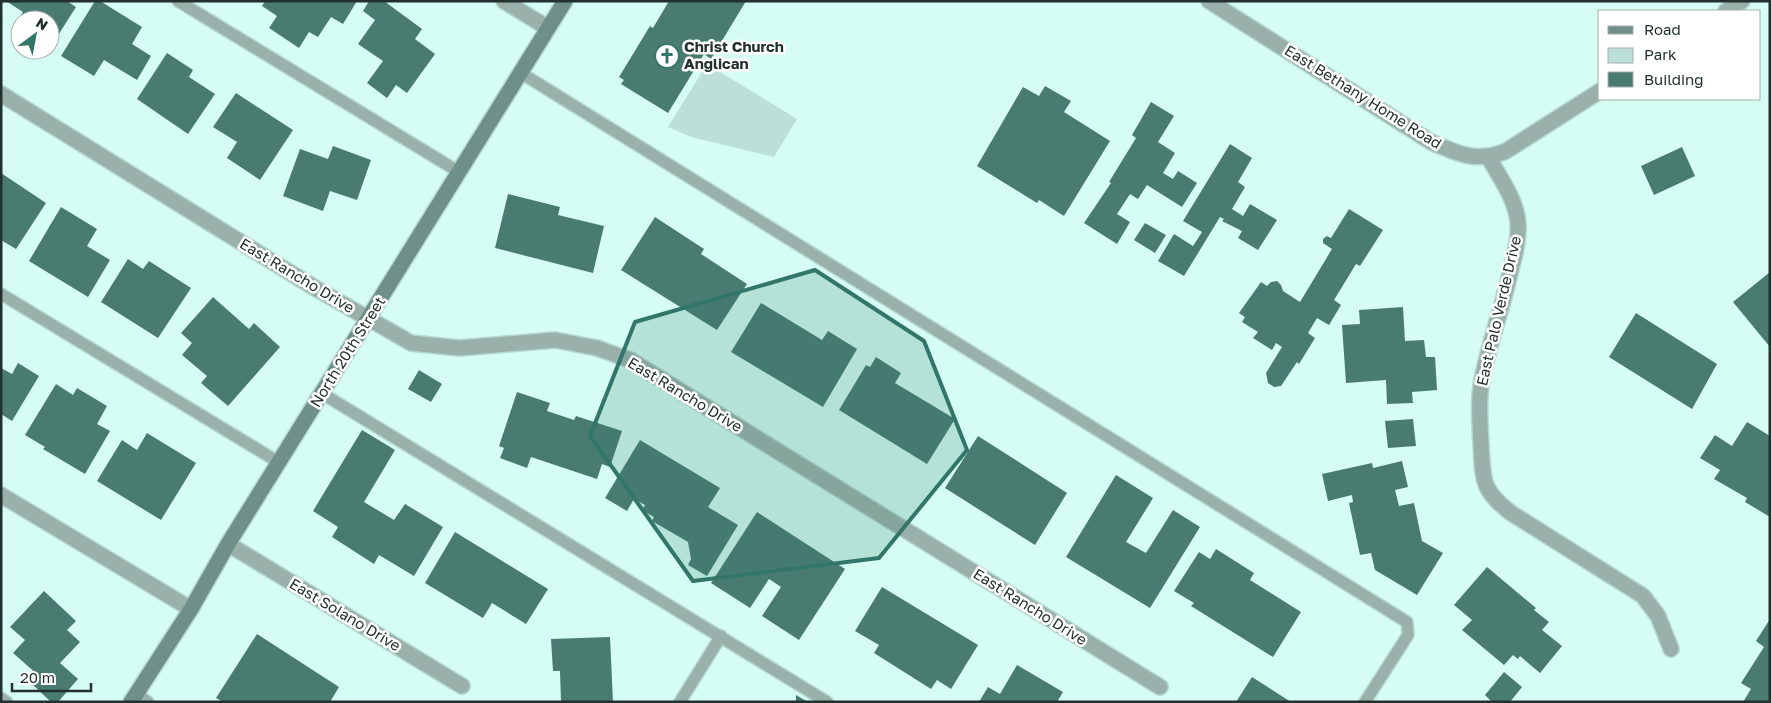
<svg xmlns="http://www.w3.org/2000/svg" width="1771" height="703" viewBox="0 0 1771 703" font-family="'Golos Text',sans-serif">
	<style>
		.green { fill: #bcdfd7 }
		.building { fill: #497b71 }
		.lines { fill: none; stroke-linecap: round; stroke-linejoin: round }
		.lane-casing { stroke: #b5d8d0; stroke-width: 14 }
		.street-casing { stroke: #b5d8d0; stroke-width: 18 }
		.secondary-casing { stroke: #b5d8d0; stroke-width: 18 }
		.lane { stroke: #9ab1ab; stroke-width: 11 }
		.street { stroke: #9ab1ab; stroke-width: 15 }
		.secondary { stroke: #6f9089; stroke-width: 15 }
		.marked { fill: #32766a; fill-opacity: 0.2; stroke: #32766a; stroke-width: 4; stroke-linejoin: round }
		.labels { text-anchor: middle; stroke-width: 5; stroke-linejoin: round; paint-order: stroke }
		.poi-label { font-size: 15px; font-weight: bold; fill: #22312e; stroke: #fff; text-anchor: start }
		.street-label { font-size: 15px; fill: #22312e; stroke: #fff }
	</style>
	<rect width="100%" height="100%" fill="#d5fdf3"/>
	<path class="green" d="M707 64 797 119 774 157 691 137 668 127Z"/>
	<path class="building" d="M6 1H67L76 7 50 48V20H20V31L14 27 23 12Z
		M95 1H100L142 27 132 44 151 56 137 80 104 60 94 76 61 56Z
		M265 1H357L343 24 331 17 318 37 309 32 299 48 269 28 277 16 262 6Z
		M369 1H384L422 29 415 39 435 54 407 93 396 85 387 98 367 83 383 61 358 44 375 20 363 11Z
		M669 1H746L711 59 704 54 668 113 621 84 624 80 619 77 650 26 653 28Z
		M167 53 193 70 189 77 215 94 188 134 137 99Z
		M1045 86 1071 101 1064 112 1110 141 1064 216 1039 200 1037 203 977 166 1023 87 1039 96Z
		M236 93 293 130 260 180 227 158 237 142 213 127Z
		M1151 102 1174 116 1158 142 1175 153 1163 173 1173 179 1178 171 1197 183 1182 207 1147 185 1138 199 1130 194 1117 214 1130 222 1117 244 1084 223 1111 183 1109 182 1136 138 1132 135Z
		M1230 144 1252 158 1238 182 1245 187 1232 209 1243 216 1250 204 1277 220 1258 250 1238 238 1242 231 1222 221 1224 219 1220 217 1184 276 1158 261 1174 234 1193 246 1202 232 1183 221Z
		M333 146 371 160 357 200 330 191 323 211 283 196 300 149 328 159Z
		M1682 147 1695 176 1654 195 1641 166Z
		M1 173 46 203 16 249 1 240Z
		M508 194 560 207 558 215 604 226 593 273 495 248Z
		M61 207 97 229 87 246 110 260 88 297 29 261Z
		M1349 209 1383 230 1360 266 1356 264 1334 300 1341 305 1329 325 1317 318 1308 333 1315 338 1299 364 1297 362 1281 386 1274 387 1268 383 1266 373 1282 347 1276 343 1272 350 1253 338 1258 332 1242 322 1245 317 1239 313 1261 282 1267 286 1271 282 1277 281 1281 285 1283 291 1300 302 1332 249 1323 243V239L1327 236 1331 238Z
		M655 217 704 249 701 254 747 284 717 330 621 270Z
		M1145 223 1166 235 1155 253 1134 240Z
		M128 259 143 269 149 261 191 288 158 338 101 302Z
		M1770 272V347L1733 302Z
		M213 297 249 329 254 323 280 347 228 406 201 383 207 376 182 355 192 343 181 333Z
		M761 303 822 340 828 331 857 349 823 407 731 352Z
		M1403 307 1405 341 1424 340 1426 357H1435L1437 390 1412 392 1413 403 1387 404 1386 380 1346 383 1342 325 1360 324 1359 310Z
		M1636 313 1717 364 1692 409 1609 357Z
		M876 357 901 373 895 383 955 419 927 464 839 410 866 365 870 367Z
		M18 363 39 376 12 421 1 414V368L12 374Z
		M419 370 442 384 431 402 408 389Z
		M56 384 73 395 77 388 107 406 97 424 110 431 85 474 43 449 45 447 25 435Z
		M517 392 550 403 547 411 574 420 576 416 622 431 610 467 602 464 597 479 531 457 527 468 500 458 504 448 499 446Z
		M1413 419 1416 446 1388 448 1385 421Z
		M1747 422 1770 436V517L1745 502 1747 498 1714 479 1720 470 1700 458 1715 435 1732 446Z
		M362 430 395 450 364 502 394 520 405 504 443 527 414 576 379 555 374 564 332 537 338 527 313 511Z
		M147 433 196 463 161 520 97 481 122 440 137 450Z
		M978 436 1067 493 1035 545 945 488Z
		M640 440 720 488 708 507 738 525 707 576 688 565 691 559 688 542 652 521 654 517 642 510 645 505 634 499 627 511 605 498Z
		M1402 461 1408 487 1395 490 1399 506 1414 503 1422 541 1443 553 1417 595 1375 570 1371 553 1360 555 1349 503 1353 502 1352 495 1328 501 1322 474 1372 463 1373 468Z
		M1116 475 1153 498 1126 542 1146 553 1173 510 1200 527 1150 608 1066 557Z
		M757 512 845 569 799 640 762 616 781 587 769 579 750 608 711 583Z
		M455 532 548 589 526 624 492 603 483 618 425 583Z
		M1216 549 1254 573 1250 580 1301 612 1273 657 1191 606 1194 603 1174 591 1199 552 1210 559Z
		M1487 567 1536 608 1534 610 1549 622 1542 630 1562 646 1540 673 1520 656 1518 659 1513 655 1504 665 1462 630 1472 620 1454 605Z
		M882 587 978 645 951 689 937 680 931 689 874 653 879 645 855 631Z
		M44 591 76 621 67 630 80 642 60 663 78 679 58 702H51L31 683 38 675 13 653 25 640 10 627Z
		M1770 619V702H1743L1751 689 1741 683 1764 647 1756 641Z
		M257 634 339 687 330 702H223L216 698Z
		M610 637 613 702H561L560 671H553L551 639Z
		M1017 665 1063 692 1057 702H979L988 687 1000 694Z
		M1504 672 1522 687 1510 702H1492L1485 695Z
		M1252 677 1291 702H1236Z
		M796 695 808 702H796Z"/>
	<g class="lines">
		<g class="lane-casing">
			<path id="lane" d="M178 1 459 172
				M521 73 1407 622 1408 635 1365 702
				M1 294 280 463
				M323 394 827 702
				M136 694 148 702
				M1 698 7 702
				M680 702 721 636"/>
		</g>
		<g class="street-casing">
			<path id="street" d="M504 1 548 28
				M1209 1 1431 142C1458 154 1478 163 1506 151L1600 91
				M1726 11 1742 1
				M1 94 315 288 411 343 459 348 555 340 597 348 630 360 1160 687
				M1489 158C1500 178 1517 201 1518 224 1519 239 1515 255 1511 269 1503 306 1489 343 1482 380 1478 401 1480 422 1481 444 1483 480 1481 490 1511 513L1643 596 1658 616 1671 649
				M1 495 191 609
				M228 544 462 686"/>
		</g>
		<g class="secondary-casing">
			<path id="secondary" d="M131 702 191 609 228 544 565 1"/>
		</g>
		<use href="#lane" class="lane"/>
		<use href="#street" class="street"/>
		<use href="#secondary" class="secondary"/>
	</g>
	<path class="marked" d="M815 270 924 341 967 450 879 558 693 581 590 436 635 322Z"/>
	<defs>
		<g id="church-ring" transform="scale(1.25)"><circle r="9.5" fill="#fff" stroke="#32766a" stroke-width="1.5"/><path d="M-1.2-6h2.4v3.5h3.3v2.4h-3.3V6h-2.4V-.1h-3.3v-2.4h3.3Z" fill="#32766a"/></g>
	</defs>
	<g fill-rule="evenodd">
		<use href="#church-ring" x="667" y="56"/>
	</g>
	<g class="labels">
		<g class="poi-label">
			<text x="684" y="52">Christ Church<tspan x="684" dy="17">Anglican</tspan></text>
		</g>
		<g class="street-label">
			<text transform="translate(1363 97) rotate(32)" y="5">East Bethany Home Road</text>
			<text transform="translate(297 276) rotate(31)" y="5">East Rancho Drive</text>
			<text transform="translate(1499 311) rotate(-77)" y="5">East Palo Verde Drive</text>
			<text transform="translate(348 352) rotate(-58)" y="5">North 20th Street</text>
			<text transform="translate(685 395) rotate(31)" y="5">East Rancho Drive</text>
			<text transform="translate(1030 607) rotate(32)" y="5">East Rancho Drive</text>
			<text transform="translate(345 615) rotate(31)" y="5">East Solano Drive</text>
		</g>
	</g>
	<rect width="1771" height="703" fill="none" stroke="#22312e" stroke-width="5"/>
	<rect x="1598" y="10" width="162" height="90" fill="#ffffff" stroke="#a7adab"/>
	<rect x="1608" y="26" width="25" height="8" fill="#6f9089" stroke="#a7adab"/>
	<text x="1644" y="35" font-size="15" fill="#22312e">Road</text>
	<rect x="1608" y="48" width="25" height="15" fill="#bcdfd7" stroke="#a7adab"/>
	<text x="1644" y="60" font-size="15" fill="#22312e">Park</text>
	<rect x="1608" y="72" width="25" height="15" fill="#497b71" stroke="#a7adab"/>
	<text x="1644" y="85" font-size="15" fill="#22312e">Building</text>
	<g transform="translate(35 35) rotate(32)"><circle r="24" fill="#ffffff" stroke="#a7adab"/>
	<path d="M0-4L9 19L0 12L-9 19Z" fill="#32766a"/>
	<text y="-8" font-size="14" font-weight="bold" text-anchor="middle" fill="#22312e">N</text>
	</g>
	<path d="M12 683v8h79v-8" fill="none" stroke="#22312e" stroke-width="2.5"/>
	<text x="20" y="683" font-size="15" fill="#22312e" stroke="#ffffff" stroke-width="4" paint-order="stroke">20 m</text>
</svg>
